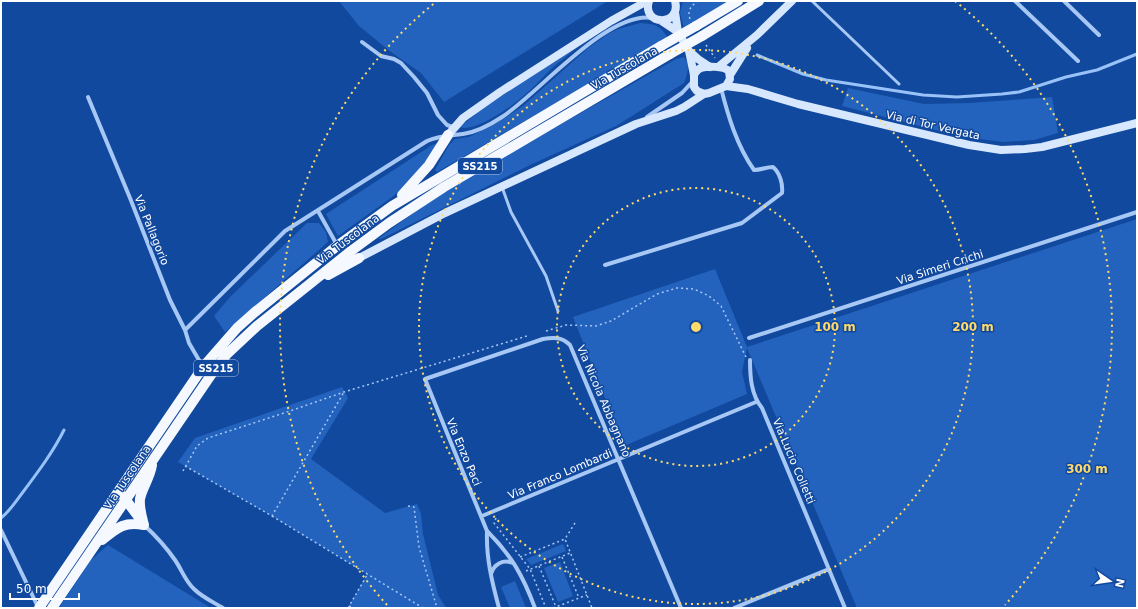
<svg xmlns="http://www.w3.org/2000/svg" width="1138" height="609" viewBox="0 0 1138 609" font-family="'DejaVu Sans',sans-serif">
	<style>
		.green { fill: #2363bd }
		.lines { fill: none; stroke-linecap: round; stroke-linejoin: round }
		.stream { stroke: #99c2f8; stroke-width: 3 }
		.path { stroke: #a7c7f5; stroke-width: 1.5; stroke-dasharray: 2 3; stroke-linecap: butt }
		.lane { stroke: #a7c7f5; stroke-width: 3 }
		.street { stroke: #a7c7f5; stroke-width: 4 }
		.secondary { stroke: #d7e7fe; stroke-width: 8 }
		.primary { stroke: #f5f9ff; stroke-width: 10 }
		.primary-bridge { stroke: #f5f9ff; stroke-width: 10 }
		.ring { fill: none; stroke: #ffda6b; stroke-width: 2; stroke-dasharray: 2 4 }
		.labels { text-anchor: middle; stroke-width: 3; stroke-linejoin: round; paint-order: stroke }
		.shield { fill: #11499e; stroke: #b8c8e2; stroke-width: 1 }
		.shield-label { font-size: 10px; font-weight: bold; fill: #fff }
		.street-label { font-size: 11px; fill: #fff; stroke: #11499e }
		.centre { fill: #ffda6b; stroke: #11499e; stroke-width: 2 }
		.ring-label { font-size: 12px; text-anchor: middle; font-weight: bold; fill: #ffda6b; stroke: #11499e; stroke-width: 3; stroke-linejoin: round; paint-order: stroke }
	</style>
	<rect width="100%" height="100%" fill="#11499e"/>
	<path class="green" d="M339 1H608L444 102 421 73 391 52 359 26Z
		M683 1H729L684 28 680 13Z
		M640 23C655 24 660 25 668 38L437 172 435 170 449 145 455 139 469 137 497 123 523 106 587 49 608 34 618 29Z
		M578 47C569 54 560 61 551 69 541 79 531 90 520 99 509 108 474 133 460 127L487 105Z
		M684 57C691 66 687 74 684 83L616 126 530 165 381 239H378L431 200 482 169 676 59Z
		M848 88 924 104 970 103 1052 97 1058 133 1034 140 1004 142 987 140 955 135 842 106Z
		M438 143 437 149 417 173 395 195 338 236 326 214 432 145Z
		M1137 219V608H857L747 348 742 372 747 394 624 446 573 317 715 269 747 347Z
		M307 223H319L326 232 328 242 225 332 214 316 230 297Z
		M342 387 348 398 311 459 385 513 417 504 421 514 423 534 438 595 446 608H348L367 574 272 516 178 462 195 438Z
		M563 544 566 551 531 565 526 559Z
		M108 545 211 608H59L91 560Z
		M560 562 573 596 558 602 544 568Z
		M515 581 526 608H510L501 587Z"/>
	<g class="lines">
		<path class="stream" d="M757 55 803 74 826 80 923 95 957 97 1002 94 1019 92 1066 77 1097 70 1137 54
			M1 518C10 511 16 501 23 492 38 472 53 452 64 430"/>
		<path class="path" d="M690 19C687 10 691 6 698 1
			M706 45 715 58
			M546 331 566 325 596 326 611 321 657 294 677 288 694 289 709 296 721 306 746 357
			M185 466 272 516 344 392
			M183 471 197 446 208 438 290 411 344 392 527 336
			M408 506 414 507 419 547 437 608
			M272 516 423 608
			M496 518 494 523 530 569 546 608
			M575 523 565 539 592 608
			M520 557 565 539
			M562 557 579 598
			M539 566 556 607
			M526 571 570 553
			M349 606 353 608
			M348 608 367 575
			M553 608 587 595"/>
		<path class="lane" d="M812 1 899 84
			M502 187 511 212 546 276 558 311"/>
		<path class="street" d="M1015 1 1078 61
			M1064 1 1099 35
			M362 42 381 56 394 59 401 63 414 77 427 93 438 115 447 125 453 127
			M88 97 130 198 170 300 185 330 189 343 203 367
			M647 117 682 93 693 81
			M318 211 337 245
			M605 265 742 223 782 193C783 184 780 173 773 167 766 167 761 170 754 170 737 146 728 116 721 88
			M185 330 285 231 427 141C440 135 449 136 463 134 477 132 490 125 502 117 539 93 607 11 652 18
			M749 338 1137 212
			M750 360C750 376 751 395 762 408L845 608
			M482 516 756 402
			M144 525C156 536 166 547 175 560 182 570 185 581 194 589 202 597 213 602 223 608
			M1 530 38 607
			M487 531 425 379 543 339C554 337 562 337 570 345L681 608
			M491 574C494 564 503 559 513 563
			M499 608C492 582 486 558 487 531 512 556 523 576 535 608
			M734 608 829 569"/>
		<path class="secondary" d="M649 1C641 26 682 27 675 1
			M675 12 678 32 689 51 694 75V87L697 91 704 94 709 93 726 86 730 79 729 71C724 66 707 66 701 68 697 69 696 72 694 75
			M660 20 678 32
			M689 51 698 59 710 67
			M718 67 757 35 792 1
			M730 75 747 48
			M726 86 748 89 798 104 969 145 1001 150 1025 149 1042 147 1137 123
			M448 135 463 118 500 92 611 21 647 1
			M359 258 445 213 636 124 676 111 684 107 704 94"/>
		<path class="primary" d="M696 26 738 1
			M702 36 759 1
			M402 195 429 165 448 135
			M328 275 359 258
			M123 496 143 523
			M144 525C142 517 139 508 140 499 142 488 150 478 152 465
			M102 540C117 528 124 521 144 525
			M39 608 203 367 237 328 255 312 337 246 392 206 661 46
			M52 608 211 375 227 354 257 326 351 251 389 223 444 187 670 54"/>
		<path class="primary-bridge" d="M661 46 696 26
			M670 54 702 36"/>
	</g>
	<g class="ring">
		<circle cx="696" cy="327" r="139"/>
		<circle cx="696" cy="327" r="277"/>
		<path d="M387 605A416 416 0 0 1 437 1M955 1A416 416 0 0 1 1005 605"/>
	</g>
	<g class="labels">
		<g class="shield">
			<rect x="458" y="158" width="44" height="16" rx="3"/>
			<rect x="194" y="360" width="44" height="16" rx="3"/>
		</g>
		<g class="shield-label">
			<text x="480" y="170">SS215</text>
			<text x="216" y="372">SS215</text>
		</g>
		<g class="street-label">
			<text transform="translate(624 68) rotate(-30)" y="4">Via Tuscolana</text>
			<text transform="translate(933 125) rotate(13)" y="4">Via di Tor Vergata</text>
			<text transform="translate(152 230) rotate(68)" y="4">Via Pallagorio</text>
			<text transform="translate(348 239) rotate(-37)" y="4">Via Tuscolana</text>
			<text transform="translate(940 267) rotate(-18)" y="4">Via Simeri Crichi</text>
			<text transform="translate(604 401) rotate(67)" y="4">Via Nicola Abbagnano</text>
			<text transform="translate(464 452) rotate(67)" y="4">Via Enzo Paci</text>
			<text transform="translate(794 461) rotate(67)" y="4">Via Lucio Colletti</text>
			<text transform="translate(560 474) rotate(-23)" y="4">Via Franco Lombardi</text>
			<text transform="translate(127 477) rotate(-56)" y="4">Via Tuscolana</text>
		</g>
	</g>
	<circle cx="696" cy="327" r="6" class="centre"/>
	<g class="ring-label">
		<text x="835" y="331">100 m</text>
		<text x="973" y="331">200 m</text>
		<text x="1087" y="473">300 m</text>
	</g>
	<rect width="1138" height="609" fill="none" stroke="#ffffff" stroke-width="4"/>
	<g transform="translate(1110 581) rotate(103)" stroke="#11499e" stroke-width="3" paint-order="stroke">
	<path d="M0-3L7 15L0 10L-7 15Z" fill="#ffffff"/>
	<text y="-6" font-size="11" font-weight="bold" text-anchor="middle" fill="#ffffff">N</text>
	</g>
	<path d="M10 593v6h69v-6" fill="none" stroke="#ffffff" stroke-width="2"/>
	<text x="16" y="593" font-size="12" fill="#ffffff" stroke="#11499e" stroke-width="3" paint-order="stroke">50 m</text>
</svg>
